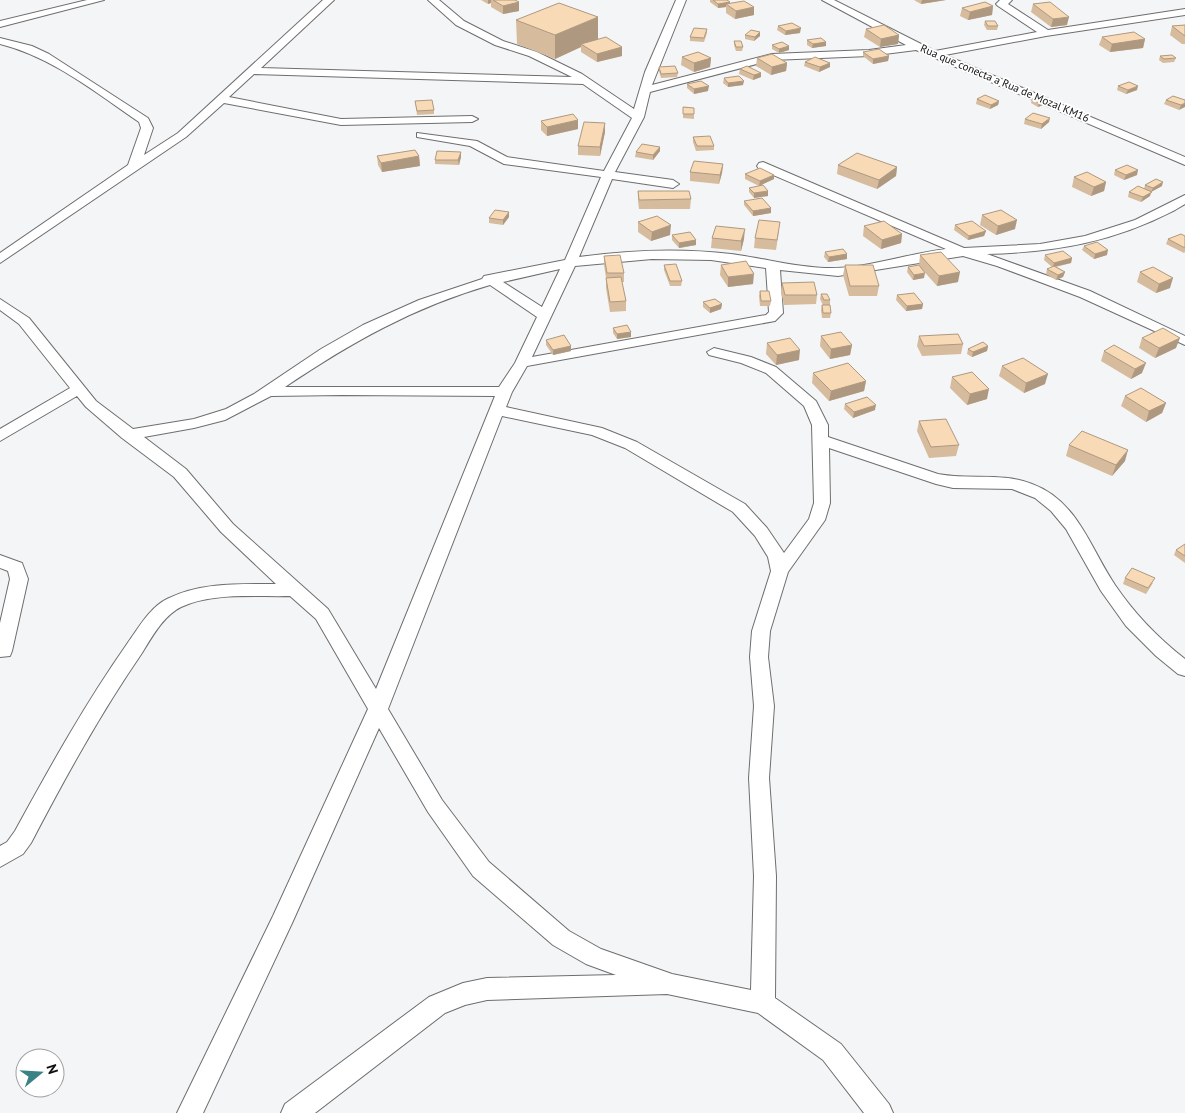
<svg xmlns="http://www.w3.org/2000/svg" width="1185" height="1113" viewBox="0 0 1185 1113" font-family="'PT Sans',sans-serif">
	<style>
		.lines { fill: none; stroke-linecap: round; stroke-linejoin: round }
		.minor-casing { stroke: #6d6e6f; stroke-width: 2 }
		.minor { fill: #fff; fill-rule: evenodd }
		.wall { fill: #d6bb9d }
		.shaded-wall { fill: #ae9980 }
		.building { fill: #f9dab7; stroke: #ae9980 }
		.labels { text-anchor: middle; stroke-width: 4; stroke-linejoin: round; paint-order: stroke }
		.far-street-label { font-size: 11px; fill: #0e0f0f; stroke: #fff }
	</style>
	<rect width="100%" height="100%" fill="#f4f5f7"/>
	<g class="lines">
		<g class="minor-casing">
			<path id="minor" d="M87 0H104L0 27V21Z
				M323 0H334L261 68 572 77 529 56 495 45 456 25 428 0H439L464 21 503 41 537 52 582 74 634 109 645 72 676 0H686L652 85 772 54 869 50 906 45 822 0H834L935 51 1037 32 998 6 996 4 1000 0H1012L1008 4 1048 30 1185 9V15L1046 36 945 55 1185 157V165L916 50 869 56 772 60 650 92 644 117 615 172 673 180 679 184 673 188 612 179 579 257C629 250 681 248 731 254 763 258 794 267 825 268 867 269 905 254 946 249L759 169 757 166 759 163 763 162 964 248 1040 244 1085 236 1135 220 1185 195V204L1175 210C1113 242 1057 252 987 254L1090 291 1185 336V345L1080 297 997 266 963 256 838 276 780 270 783 313 775 321 527 366 512 392 506 407 602 428 637 442 745 504 767 528 784 553 809 519 814 503 812 425 804 406 766 373 741 363 709 355 707 352 714 348 751 357 776 367 816 401 828 425V437L938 474C969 480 1003 472 1032 484 1078 501 1090 548 1115 585 1134 613 1158 638 1185 659V676L1178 674 1156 656 1126 626 1101 591 1066 529 1051 511 1035 498 1012 489 953 488 936 484 829 448 830 503 825 520 788 572 770 631 768 657 774 706 769 778 776 876 775 998 841 1044 889 1104 893 1113H864L823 1060 758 1013 667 994 487 1000 465 1005 445 1013 315 1113H281L285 1104 429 997 463 983 487 978 616 975 586 964 553 945 473 876 428 812 379 728 293 921 203 1113H177L273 916 368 709 316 619 290 596C255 597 214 592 181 607 163 616 152 637 142 653 100 714 65 778 31 843L23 854 0 867V846L7 842 15 831C50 767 85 704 127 644 138 629 149 608 167 599 200 582 240 584 276 584L221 532 174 477 122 438 86 407 77 396 0 441V429L70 388 19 324 0 310V299L29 318 96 401 133 429 194 419 226 409 254 394 321 349 363 325 419 300 482 279 484 276 565 260 601 177 504 164 470 146 417 137V133L477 141 507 157 604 171 632 118 583 84 254 74 229 97 341 119 472 116 478 119 472 122 341 125 224 103 186 137 0 263V253L128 165 141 128 139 122C95 92 52 57 0 44V38L32 46 49 54 148 118 153 128 144 155 178 133ZM652 259 711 260 766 268 769 312 766 315 532 357 575 266ZM560 269 542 307 503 282ZM490 285 537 317 515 363 499 387H285C350 343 414 307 490 285ZM342 395 495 396 376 689 328 609 233 524 186 469 144 437 194 428 225 420 271 396ZM502 416 592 435 625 448 733 512 755 536 768 557 771 571 752 631 750 657 754 706 749 778 754 876 751 990 672 974 601 949 569 931 489 862 442 800 388 709Z
				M0 555 22 563 28 579 12 651 10 656 0 657V623L10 579 8 571 0 568Z"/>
		</g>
		<use href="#minor" class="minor"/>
	</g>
	<path class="wall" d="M481 0H515L519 11 503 14 491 7V3L488 4Z
		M710 0H727L730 2V4L754 7V15L735 19 726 13V7L718 8 710 2Z
		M914 0H946L921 4Z
		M1033 4 1067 25 1051 27 1031 12Z
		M993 6 992 15 968 20 960 16 962 8Z
		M516 20 598 39 622 47V56L597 62 581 52V47L555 59 517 44Z
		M985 21 998 26 997 30H987L984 25Z
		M1185 25V44H1182L1170 35 1172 26Z
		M778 26 800 33 785 35 777 30Z
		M707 29V33L704 42 690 41V37Z
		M866 29 899 35 898 44 880 47 864 37Z
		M745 35 760 36 754 41 745 39Z
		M1102 37 1145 39 1143 48 1110 52 1099 45Z
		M807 40 826 42V46L812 48 807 45Z
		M734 41 743 47 742 51H736L734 45Z
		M772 45 789 50 779 53 772 49Z
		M863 52 889 56 888 61 873 64 863 56Z
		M1160 56 1176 58 1174 62 1163 63 1159 60Z
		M682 57 711 58 710 67 694 72 681 65Z
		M757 58 787 63 786 71 771 75 756 66Z
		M805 62 830 67 819 72 804 66Z
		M659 67 678 73 677 77 661 78 659 71Z
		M740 69 761 73V77L753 80 739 74Z
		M724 78 743 85 728 87 723 83Z
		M687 84 708 91 694 94 687 88Z
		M1118 86 1137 90 1126 94 1117 90Z
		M977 99 999 101 998 105 990 109 976 104Z
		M1032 99 1047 100 1046 104 1038 107 1031 103Z
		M1166 100H1185L1179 110 1164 104Z
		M415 101 434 110V114L417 115Z
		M683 107 694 108V119L683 118Z
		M1025 119 1049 122 1041 129 1024 124Z
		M541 121 578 129 547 136 541 130Z
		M605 123V132L600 156 578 155V146Z
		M693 137 714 146V150L696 151 693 142Z
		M660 151 653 160 635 157 636 152Z
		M377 156H419L420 166 382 172 378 165Z
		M461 157 459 165 435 164V160Z
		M723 164 722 173 719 184 690 181V172Z
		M838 165 897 167 896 176 877 189 837 174Z
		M1115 170 1137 175 1124 180 1114 175Z
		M745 174 774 175V179L759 186 745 179Z
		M1074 177 1106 182 1104 191 1091 196 1072 187Z
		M1145 185 1162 186 1151 192 1150 196 1141 202 1128 197 1129 192 1144 189Z
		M749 188 768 196 754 198 749 192Z
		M638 191 691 199 690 209H639L638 201Z
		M744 201 771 208V213L753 216 744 205Z
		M982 215 1015 229 996 235 980 225Z
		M509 217 503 225 489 223V218Z
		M638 222 670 235 651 241 638 232Z
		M955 225 986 231 984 236 968 240 954 230Z
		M864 226 902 234 901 243 881 249 863 236Z
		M779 231 776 250 754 248 755 238Z
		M672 235 696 240V245L679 248 672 240Z
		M1185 236V252L1184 253 1166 244 1168 239Z
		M712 238 744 239 741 251 711 248Z
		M1084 246 1107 255 1094 259 1082 250Z
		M825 252 847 254V259L828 262 824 257Z
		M920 255 958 282 937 286 920 267 924 278 913 280 907 272 908 267 919 265Z
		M1045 255 1072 258 1071 263 1056 267 1065 272 1063 277 1056 280 1046 274 1047 269 1052 267 1044 260Z
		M604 256 624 273V282H622L626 301V311L610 312 606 288V278L604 265Z
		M664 265 682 281 681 286H670L664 270Z
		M721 265 753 284 728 287 720 275Z
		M845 265 879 286 877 296H849L843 275Z
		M1140 272 1170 288 1156 293 1137 282Z
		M782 283 817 295 816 304 784 305 781 292Z
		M760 291 771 301 770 306H760L759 296Z
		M821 294 830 300V305H823L820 299Z
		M897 295 923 304 922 309 906 311 896 300Z
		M703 302 722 304 721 309 710 313 703 307Z
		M822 305 831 313 830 318H822L821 310Z
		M613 328 631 332V337L617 339 613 333Z
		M821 336 852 345 850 355 830 359 820 346Z
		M919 336 963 344 961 354 922 356 917 346Z
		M1142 338 1176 348 1155 358 1139 348Z
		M546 340 571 346V351L553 355 546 345Z
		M767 343 799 360 776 365 766 354Z
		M988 346 987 351 972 357 967 354 968 349Z
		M1104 351 1142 373 1131 379 1101 361Z
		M1002 366 1045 384 1024 393 999 376Z
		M813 373 866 381 864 391 829 401 812 383Z
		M952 377 987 399 967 405 950 388Z
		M1125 396 1166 403 1162 413 1146 422 1121 406Z
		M845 404 875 410 853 418 844 409Z
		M919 421 959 445 956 456 929 458 917 431Z
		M1069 445 1125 461 1112 476 1066 456Z
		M1185 544V563L1174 555 1176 550Z
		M1125 578 1153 583 1146 594 1123 584Z"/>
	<path class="shaded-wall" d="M488 0H491V3L488 4Z
		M922 0H946L921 4Z
		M519 2V11L503 14V6Z
		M730 2V6L726 4V7L718 8V4Z
		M993 6 992 15 968 20 970 12Z
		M754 7V15L735 19 736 11Z
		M598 17V40L581 44V47L555 59V35Z
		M1069 17 1067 25 1051 27 1053 19Z
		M801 28 800 33 785 35 786 31Z
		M760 32V36L754 41 755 37Z
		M899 35 898 44 880 47 881 39Z
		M1145 39 1143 48 1110 52 1112 44Z
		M826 42V46L812 48 813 44Z
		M789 46V50L779 53V49Z
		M622 47V56L597 62V54Z
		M889 56 888 61 873 64V59Z
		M711 58 710 67 694 72V63Z
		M787 63 786 71 771 75 772 67Z
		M830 63V67L819 72 820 67Z
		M761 73V77L753 80 754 75Z
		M744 81 743 85 728 87V83Z
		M709 86 708 91 694 94V89Z
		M1138 86 1137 90 1126 94 1128 90Z
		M1047 100 1046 104 1038 107 1039 103Z
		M999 101 998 105 990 109 991 105Z
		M1185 103V107L1179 110 1181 105Z
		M1050 118 1049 122 1041 129 1042 124Z
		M578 120V129L547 136V127Z
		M605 123V132L600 156V147Z
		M660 147V151L653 160V155Z
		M461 152V157L459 165 458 160Z
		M419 156 420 166 382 172 381 163Z
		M723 164 722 173 719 184 720 175Z
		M897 167 896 176 877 189 879 180Z
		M1138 170 1137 175 1124 180 1126 175Z
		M774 175V179L759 186 760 181Z
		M1106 182 1104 191 1091 196 1094 187Z
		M1163 182 1162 186 1151 192 1150 196 1141 202 1143 197 1151 192 1153 188Z
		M768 191V196L754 198V193Z
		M771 208V213L753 216V211Z
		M509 212V217L503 225V220Z
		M1017 220 1015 229 996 235 998 226Z
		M671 225 670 235 651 241 652 232Z
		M745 229 744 239 741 251V241Z
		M986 231 984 236 968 240 969 236Z
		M902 234 901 243 881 249 882 240Z
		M696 240V245L679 248V243Z
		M1108 250 1107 255 1094 259 1095 254Z
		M847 254V259L828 262 829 257Z
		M1072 258 1071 263 1053 267 1054 263Z
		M960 272 958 282 937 286 939 276Z
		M1065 272 1063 277 1056 280 1058 275Z
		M925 273 924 278 913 280 914 275Z
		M754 274 753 284 728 287V277Z
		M1173 278 1170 288 1156 293 1159 284Z
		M722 304 721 309 710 313V308Z
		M923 304 922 309 906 311 907 306Z
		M631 332V337L617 339V334Z
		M1180 338 1176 348 1155 358 1159 348Z
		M852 345 850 355 830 359 831 349Z
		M571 346V351L553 355V350Z
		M988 346 987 351 972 357 973 352Z
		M800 350 799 360 776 365 777 355Z
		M1146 363 1142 373 1131 379 1135 369Z
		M1048 374 1045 384 1024 393 1026 383Z
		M866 381 864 391 829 401 831 391Z
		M989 389 987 399 967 405 970 394Z
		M1166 403 1162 413 1146 422 1149 411Z
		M876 405 875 410 853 418 854 412Z
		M1128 450 1125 461 1112 476 1116 465Z"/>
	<path class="building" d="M493 0H515L519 2 503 6Z
		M713 0H727L730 2 718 4Z
		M744 1 754 7 736 11 726 4Z
		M985 2 993 6 970 12 962 8Z
		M1050 2 1069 17 1053 19 1033 4Z
		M559 3 598 17 555 35 516 20Z
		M985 21H995L998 26H988Z
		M792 23 801 28 786 31 778 26Z
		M884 25 899 35 881 39 866 29Z
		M1185 25V36L1172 26Z
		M694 28 707 29 704 38 690 37Z
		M751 30 760 32 755 37 745 35Z
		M1134 32 1145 39 1112 44 1102 37Z
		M606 37 622 47 597 54 581 44Z
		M821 38 826 42 813 44 807 40Z
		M734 41H741L743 47H736Z
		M782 42 789 46 779 49 772 45Z
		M879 49 889 56 873 59 863 52Z
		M698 52 711 58 694 63 682 57Z
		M772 54 787 63 772 67 757 58Z
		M1172 55 1176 58 1164 59 1160 56Z
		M815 57 830 63 820 67 805 62Z
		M675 66 678 73 661 74 659 67Z
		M747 66 761 73 754 75 740 69Z
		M739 76 744 81 728 83 724 78Z
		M701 81 709 86 694 89 687 84Z
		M1129 82 1138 86 1128 90 1118 86Z
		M985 95 999 101 991 105 977 99Z
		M1040 96 1047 100 1039 103 1032 99Z
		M1173 96 1185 100V103L1181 105 1166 100Z
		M432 100 434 110 417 111 415 101Z
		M683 107 694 108V114H683Z
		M1033 113 1050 118 1042 124 1025 119Z
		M573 114 578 120 547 127 541 121Z
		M584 122 605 123 600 147 578 146Z
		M710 136 714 146H697L693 137Z
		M642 144 660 147 653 155 636 152Z
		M415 150 419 156 381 163 377 156Z
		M437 151 461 152 458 160H435Z
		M857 153 897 167 879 180 838 165Z
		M694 161 723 164 720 175 690 172Z
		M1127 165 1138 170 1126 175 1115 170Z
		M760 168 774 175 760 181 745 174Z
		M1087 172 1106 182 1094 187 1074 177Z
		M1156 179 1163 182 1153 188 1145 185Z
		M763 185 768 191 754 193 749 188Z
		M1138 186 1152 192 1143 197 1129 192Z
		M638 191H689L691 199 639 200Z
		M762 198 771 208 753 211 744 201Z
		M495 210 509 212 503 220 489 218Z
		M1001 210 1017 220 998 226 982 215Z
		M657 216 671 225 652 232 638 222Z
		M759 220 780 222 777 240 755 238Z
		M884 221 902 234 882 240 864 226Z
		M972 221 986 231 969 236 955 225Z
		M716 226 745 229 741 241 712 238Z
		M690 232 696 240 679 243 672 235Z
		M1181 234 1185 236V248L1168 239Z
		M1097 242 1108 250 1095 254 1084 246Z
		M843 249 847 254 829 257 825 252Z
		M1063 251 1072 258 1054 263 1045 255Z
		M941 252 960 272 939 276 920 255Z
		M620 255 624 273H607L604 256Z
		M746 261 754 274 728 277 721 265Z
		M676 264 682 281H670L664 265Z
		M845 265H873L879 286H850Z
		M919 265 925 273 914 275 908 267Z
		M1054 266 1065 272 1058 275 1047 269Z
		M1153 267 1173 278 1159 284 1140 272Z
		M621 277 626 301 610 302 606 278Z
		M814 282 817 295H785L782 283Z
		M760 291H769L771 301H761Z
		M914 293 923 304 907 306 897 295Z
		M821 294H827L830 300H824Z
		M715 299 722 304 710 308 703 302Z
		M822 305H830L831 313H823Z
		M627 325 631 332 617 334 613 328Z
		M1163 328 1180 338 1159 348 1142 338Z
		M841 332 852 345 831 349 821 336Z
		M958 334 963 344 924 346 919 336Z
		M564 335 571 346 553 350 546 340Z
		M790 338 800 350 777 355 767 343Z
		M983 342 988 346 973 352 968 349Z
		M1114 345 1146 363 1135 369 1104 351Z
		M1023 358 1048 374 1026 383 1002 366Z
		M848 363 866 381 831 391 813 373Z
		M972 372 989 389 970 394 952 377Z
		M1141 388 1166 403 1149 411 1125 396Z
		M867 397 876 405 854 412 845 404Z
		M946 419 959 445 931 447 919 421Z
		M1082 431 1128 450 1116 465 1069 445Z
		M1185 544V556L1176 550Z
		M1132 568 1155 578 1148 588 1125 578Z"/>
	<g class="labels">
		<g class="far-street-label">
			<text transform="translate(1005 83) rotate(23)" y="4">Rua que conecta a Rua de Mozal KM16</text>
		</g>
	</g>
	<g transform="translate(40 1073) rotate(72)"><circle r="24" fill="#ffffff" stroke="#9f9f9f"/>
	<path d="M0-4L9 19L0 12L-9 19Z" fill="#3a8283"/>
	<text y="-8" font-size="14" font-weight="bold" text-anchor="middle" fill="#0e0f0f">N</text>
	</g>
</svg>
